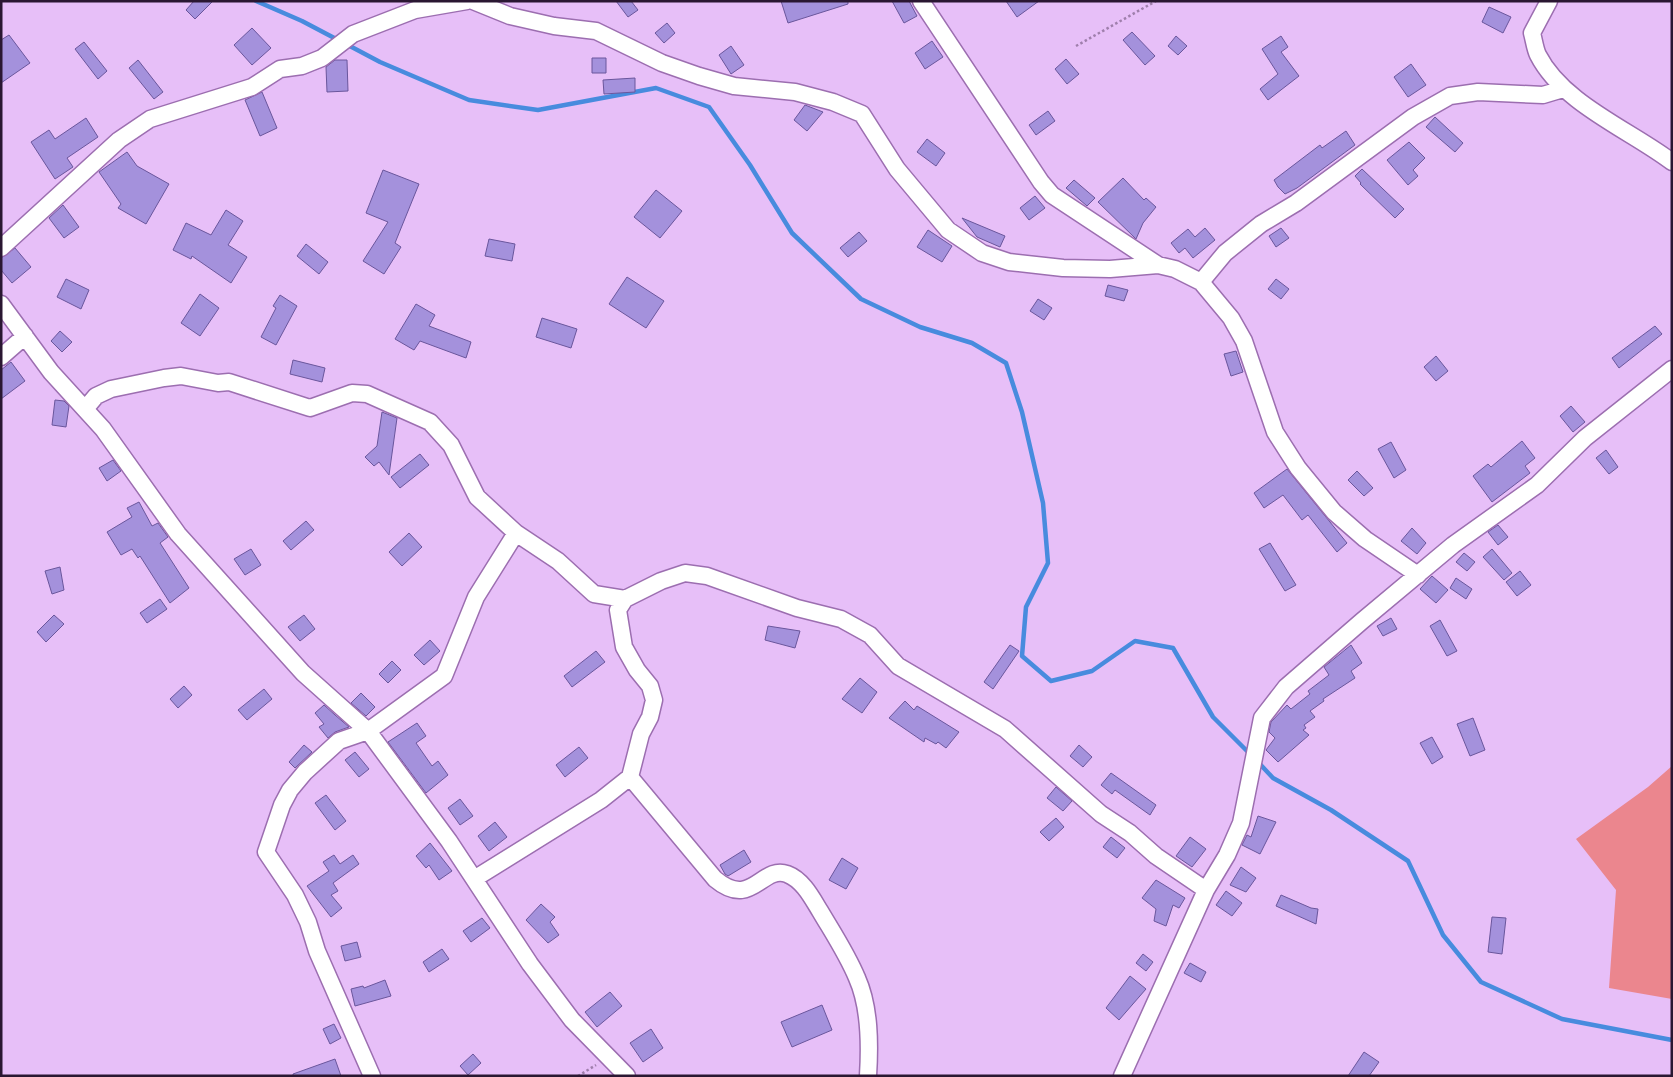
<svg xmlns="http://www.w3.org/2000/svg" width="1673" height="1077" viewBox="0 0 1673 1077" font-family="Helvetica,sans-serif">
	<style>
		.green { fill: #eb868e }
		.lines { fill: none; stroke-linecap: round; stroke-linejoin: round }
		.stream { stroke: #488bde; stroke-width: 4.5 }
		.building { fill: #a491dc; stroke: #6a569c }
		.street-casing { stroke: #9c6eb0; stroke-width: 19 }
		.path { stroke: #9f7fac; stroke-width: 2.5; stroke-dasharray: 2.5 2.5; stroke-linecap: butt }
		.street { stroke: #fff; stroke-width: 16 }
	</style>
	<rect width="100%" height="100%" fill="#e7bff8"/>
	<path class="green" d="M1672 766V999L1609 988 1616 890 1576 839 1648 787Z"/>
	<g class="lines">
		<path class="stream" d="M256 1 302 21 340 41
			M346 44 380 62 469 100 538 110 656 88 709 107 750 165 792 233 861 299 920 327 972 343 1006 363 1022 412 1043 503 1048 563 1026 607 1022 656 1051 681 1092 671 1135 641 1173 648 1213 717 1251 755
			M1258 762 1273 778 1331 810 1408 861 1443 935 1481 982 1562 1019 1672 1040"/>
	</g>
	<path class="building" d="M194 1H213L195 19 186 10Z
		M616 1H631L638 10 628 17Z
		M781 1H848V4L788 23Z
		M892 1H909L917 16 904 23Z
		M1006 1H1039L1017 17Z
		M1489 7 1511 17 1503 33 1482 22Z
		M667 23 675 33 664 43 655 33Z
		M252 28 271 48 252 65 234 45Z
		M1132 32 1155 56 1145 65 1123 40Z
		M9 35 30 63 1 83V40Z
		M1176 36 1187 46 1178 55 1168 46Z
		M1281 36 1288 47 1281 52 1299 76 1268 100 1260 89 1278 74 1262 49Z
		M932 41 943 57 925 69 915 53Z
		M84 42 107 71 98 79 75 49Z
		M731 46 744 65 731 74 719 55Z
		M592 58H606V73H592Z
		M1066 59 1079 74 1067 84 1055 69Z
		M138 60 163 92 154 99 129 68Z
		M335 60H347L348 91 327 92 326 67Z
		M1411 64 1426 85 1408 97 1394 77Z
		M635 78V92L604 94 603 80Z
		M262 92 277 128 260 136 245 100Z
		M805 105 823 112 807 131 794 120Z
		M1048 111 1055 121 1036 135 1029 125Z
		M1435 117 1463 143 1455 152 1426 127Z
		M86 118 98 137 67 158 73 167 55 179 31 142 49 130 55 139Z
		M1346 131 1355 145 1297 188 1285 194 1278 187 1274 180 1320 145 1322 148Z
		M927 139 945 153 936 166 917 152Z
		M1409 142 1425 158 1413 170 1418 176 1408 185 1387 160Z
		M127 152 137 166 169 184 146 224 118 208 121 204 99 172Z
		M1362 169 1404 209 1395 218 1360 184 1361 183 1355 176Z
		M383 170 419 184 395 243 401 247 384 274 363 261 388 222 366 213Z
		M1123 178 1144 200 1146 198 1156 207 1143 223 1136 239 1098 202Z
		M1074 180 1095 198 1087 206 1066 188Z
		M656 190 682 211 660 238 634 217Z
		M1035 196 1045 208 1029 220 1020 208Z
		M63 205 79 227 64 238 49 218Z
		M226 210 243 221 228 245 247 257 231 283 192 256 191 259 173 250 186 223 211 235Z
		M962 218 1005 236 1000 247 977 237Z
		M1205 228 1215 240 1193 258 1185 248 1179 253 1171 243 1188 229 1195 237Z
		M1281 228 1289 238 1276 247 1269 236Z
		M928 230 952 246 942 262 917 247Z
		M859 232 867 241 848 257 840 248Z
		M489 239 515 244 512 261 485 256Z
		M306 244 328 262 319 274 297 256Z
		M15 248 31 267 12 283 1 270V258Z
		M627 277 664 301 646 328 609 304Z
		M66 279 89 290 81 309 57 297Z
		M1276 279 1289 289 1281 299 1268 289Z
		M1108 285 1128 290 1124 301 1105 296Z
		M200 294 219 308 200 336 181 323Z
		M280 295 297 306 276 345 261 337 276 308 273 306Z
		M1038 299 1052 308 1044 320 1030 311Z
		M416 304 435 315 429 326 471 342 466 358 420 341 414 350 395 339Z
		M542 318 577 329 571 348 536 337Z
		M1655 326 1662 334 1619 368 1612 358Z
		M60 331 72 342 62 352 51 341Z
		M1236 351 1243 372 1231 376 1224 354Z
		M1436 356 1448 371 1436 381 1424 367Z
		M293 360 325 368 322 382 290 374Z
		M11 362 25 381 1 399V370Z
		M55 400 64 401 69 406 66 427 52 425Z
		M1571 406 1585 422 1573 432 1560 416Z
		M382 412 397 418 389 475 379 462 374 466 365 457 377 446Z
		M1522 441 1535 458 1525 466 1530 473 1492 502 1473 476 1488 464 1491 467Z
		M1391 442 1406 470 1394 478 1378 449Z
		M1606 450 1618 467 1609 474 1596 458Z
		M420 454 429 465 400 488 391 477Z
		M113 460 121 471 107 481 99 468Z
		M1287 469 1347 543 1337 552 1308 515 1302 520 1283 495 1264 508 1254 493Z
		M1357 471 1373 488 1364 496 1348 480Z
		M139 502 152 526 158 523 168 537 160 543 189 588 170 603 140 556 138 558 132 549 121 555 107 532 132 517 127 508Z
		M306 521 314 530 291 550 283 541Z
		M1498 525 1508 537 1498 545 1488 532Z
		M1412 528 1426 543 1417 554 1401 541Z
		M409 533 422 547 402 566 389 552Z
		M1270 543 1296 585 1285 591 1259 549Z
		M251 549 261 565 245 575 234 559Z
		M1492 549 1512 573 1504 580 1483 557Z
		M1464 553 1475 562 1467 571 1456 562Z
		M60 567 64 590 52 594 45 571Z
		M1520 571 1531 585 1517 596 1506 582Z
		M1432 576 1448 590 1436 603 1420 589Z
		M1456 578 1472 589 1466 599 1450 588Z
		M160 599 167 609 147 623 140 613Z
		M54 615 64 624 46 642 37 632Z
		M304 615 315 629 300 641 288 627Z
		M1391 618 1397 629 1383 636 1377 626Z
		M1440 620 1457 651 1447 656 1430 626Z
		M768 626 800 631 795 648 765 640Z
		M430 640 440 651 424 665 414 655Z
		M1010 645 1019 651 993 689 984 682Z
		M1351 645 1362 663 1351 671 1355 678 1323 699 1324 701 1310 711 1315 717 1304 725 1306 728 1303 730 1309 735 1278 762 1266 750 1275 738 1269 732 1271 722 1287 705 1291 709 1310 694 1308 691 1329 675 1324 667Z
		M596 651 605 662 572 687 564 676Z
		M392 661 401 670 388 683 379 674Z
		M860 678 877 692 862 713 842 699Z
		M184 686 192 695 178 708 170 699Z
		M264 689 272 699 247 720 238 710Z
		M361 693 375 707 366 716 351 703Z
		M905 701 914 710 917 706 959 732 946 748 938 742 936 744 925 738 924 742 889 718Z
		M324 705 335 715 349 727 335 732 328 738 319 727 324 724 315 713Z
		M1473 718 1485 750 1470 756 1457 724Z
		M417 723 426 736 416 743 432 766 438 761 448 775 426 793 388 742Z
		M1432 737 1443 757 1432 764 1420 743Z
		M304 745 312 752 295 768 289 762Z
		M1079 745 1092 757 1083 767 1070 756Z
		M579 747 588 758 565 777 556 765Z
		M355 752 369 769 359 777 345 760Z
		M1111 773 1156 805 1150 815 1115 790 1112 794 1101 785Z
		M1056 787 1072 801 1063 811 1047 798Z
		M326 795 346 821 335 830 315 803Z
		M460 799 473 816 460 825 448 808Z
		M1258 816 1276 822 1260 854 1242 845 1247 835 1251 837Z
		M1056 818 1064 827 1049 841 1040 832Z
		M495 822 507 837 489 851 478 836Z
		M1111 837 1125 848 1117 858 1103 847Z
		M1190 837 1206 849 1192 867 1176 856Z
		M430 843 452 871 439 880 429 865 426 868 416 856Z
		M744 850 751 862 728 876 725 874 720 865Z
		M334 855 340 864 353 855 359 864 333 883 338 891 331 895 342 908 331 917 307 886 329 871 323 862Z
		M842 858 858 868 846 889 829 880Z
		M1241 867 1256 878 1246 892 1230 885Z
		M1156 880 1185 898 1179 908 1173 905 1166 926 1154 921 1156 909 1142 898Z
		M1226 891 1242 903 1232 916 1216 905Z
		M1281 895 1311 908 1318 909 1316 924 1276 906Z
		M541 904 555 917 550 922 559 935 548 943 526 920Z
		M1492 917 1506 918 1502 954 1488 952Z
		M482 918 490 928 471 942 463 931Z
		M357 942 361 957 345 961 341 946Z
		M442 949 449 959 429 972 423 962Z
		M1143 954 1153 962 1146 971 1136 963Z
		M1190 963 1206 972 1201 982 1184 973Z
		M1130 976 1146 989 1119 1020 1106 1008Z
		M385 980 391 996 355 1006 351 989 363 986 364 988Z
		M610 992 622 1006 597 1027 585 1012Z
		M822 1005 832 1030 792 1047 781 1022Z
		M334 1024 341 1038 330 1044 323 1029Z
		M651 1029 663 1048 643 1062 630 1043Z
		M1364 1052 1379 1062 1369 1076H1348Z
		M473 1054 481 1063 468 1075 460 1066Z
		M335 1059 341 1076H293V1074Z"/>
	<g class="lines">
		<g class="street-casing">
			<path id="street" d="M473 1 510 16 554 26 596 31 662 63 699 76 734 86 795 92 833 102 862 114 897 169 948 230 982 253 1009 262 1063 268 1110 269 1158 265 1175 269 1201 282 1231 318 1244 341 1275 432 1298 468 1334 512 1365 539 1418 575
				M921 1 1041 182 1052 195 1158 265
				M1549 1 1532 33C1534 40 1535 49 1538 55 1563 104 1630 130 1672 162
				M1 248 119 140 150 119 252 87 280 69 302 66 322 58 353 34 415 10 467 1
				M1201 282 1225 253 1261 224 1296 203 1413 117 1450 96 1478 92 1543 95 1563 89
				M1 304 51 372 103 429 178 534 303 673 368 731 449 841 530 964 572 1020 627 1076
				M1 357 25 336
				M85 409 96 396 111 389 164 378 181 376 218 383 229 382 310 408 352 393 367 394 430 422 451 445 477 497 516 533 558 561 594 594 625 599
				M630 777 715 879C752 910 761 865 787 874 803 880 812 898 820 911 833 933 847 954 857 978 870 1007 870 1044 868 1076
				M474 879 601 800 630 777 641 734 650 717 654 700 650 686 637 670 624 647 618 610 625 599 661 581 685 573 707 576 797 608 841 619 870 635 898 666 1005 729 1101 814 1130 833 1156 856 1206 890
				M372 1076 317 951 308 922 295 895 266 852 282 805 290 790 305 772 339 741 368 731 444 676 476 597 516 533
				M1122 1076 1206 890 1227 855 1241 823 1262 718 1286 687 1362 621 1453 545 1537 485 1585 438 1672 369"/>
		</g>
		<path class="path" d="M1076 46 1156 1
			M578 1076 596 1065"/>
		<use href="#street" class="street"/>
	</g>
	<rect width="1673" height="1077" fill="none" stroke="#2a1732" stroke-width="5"/>
</svg>
